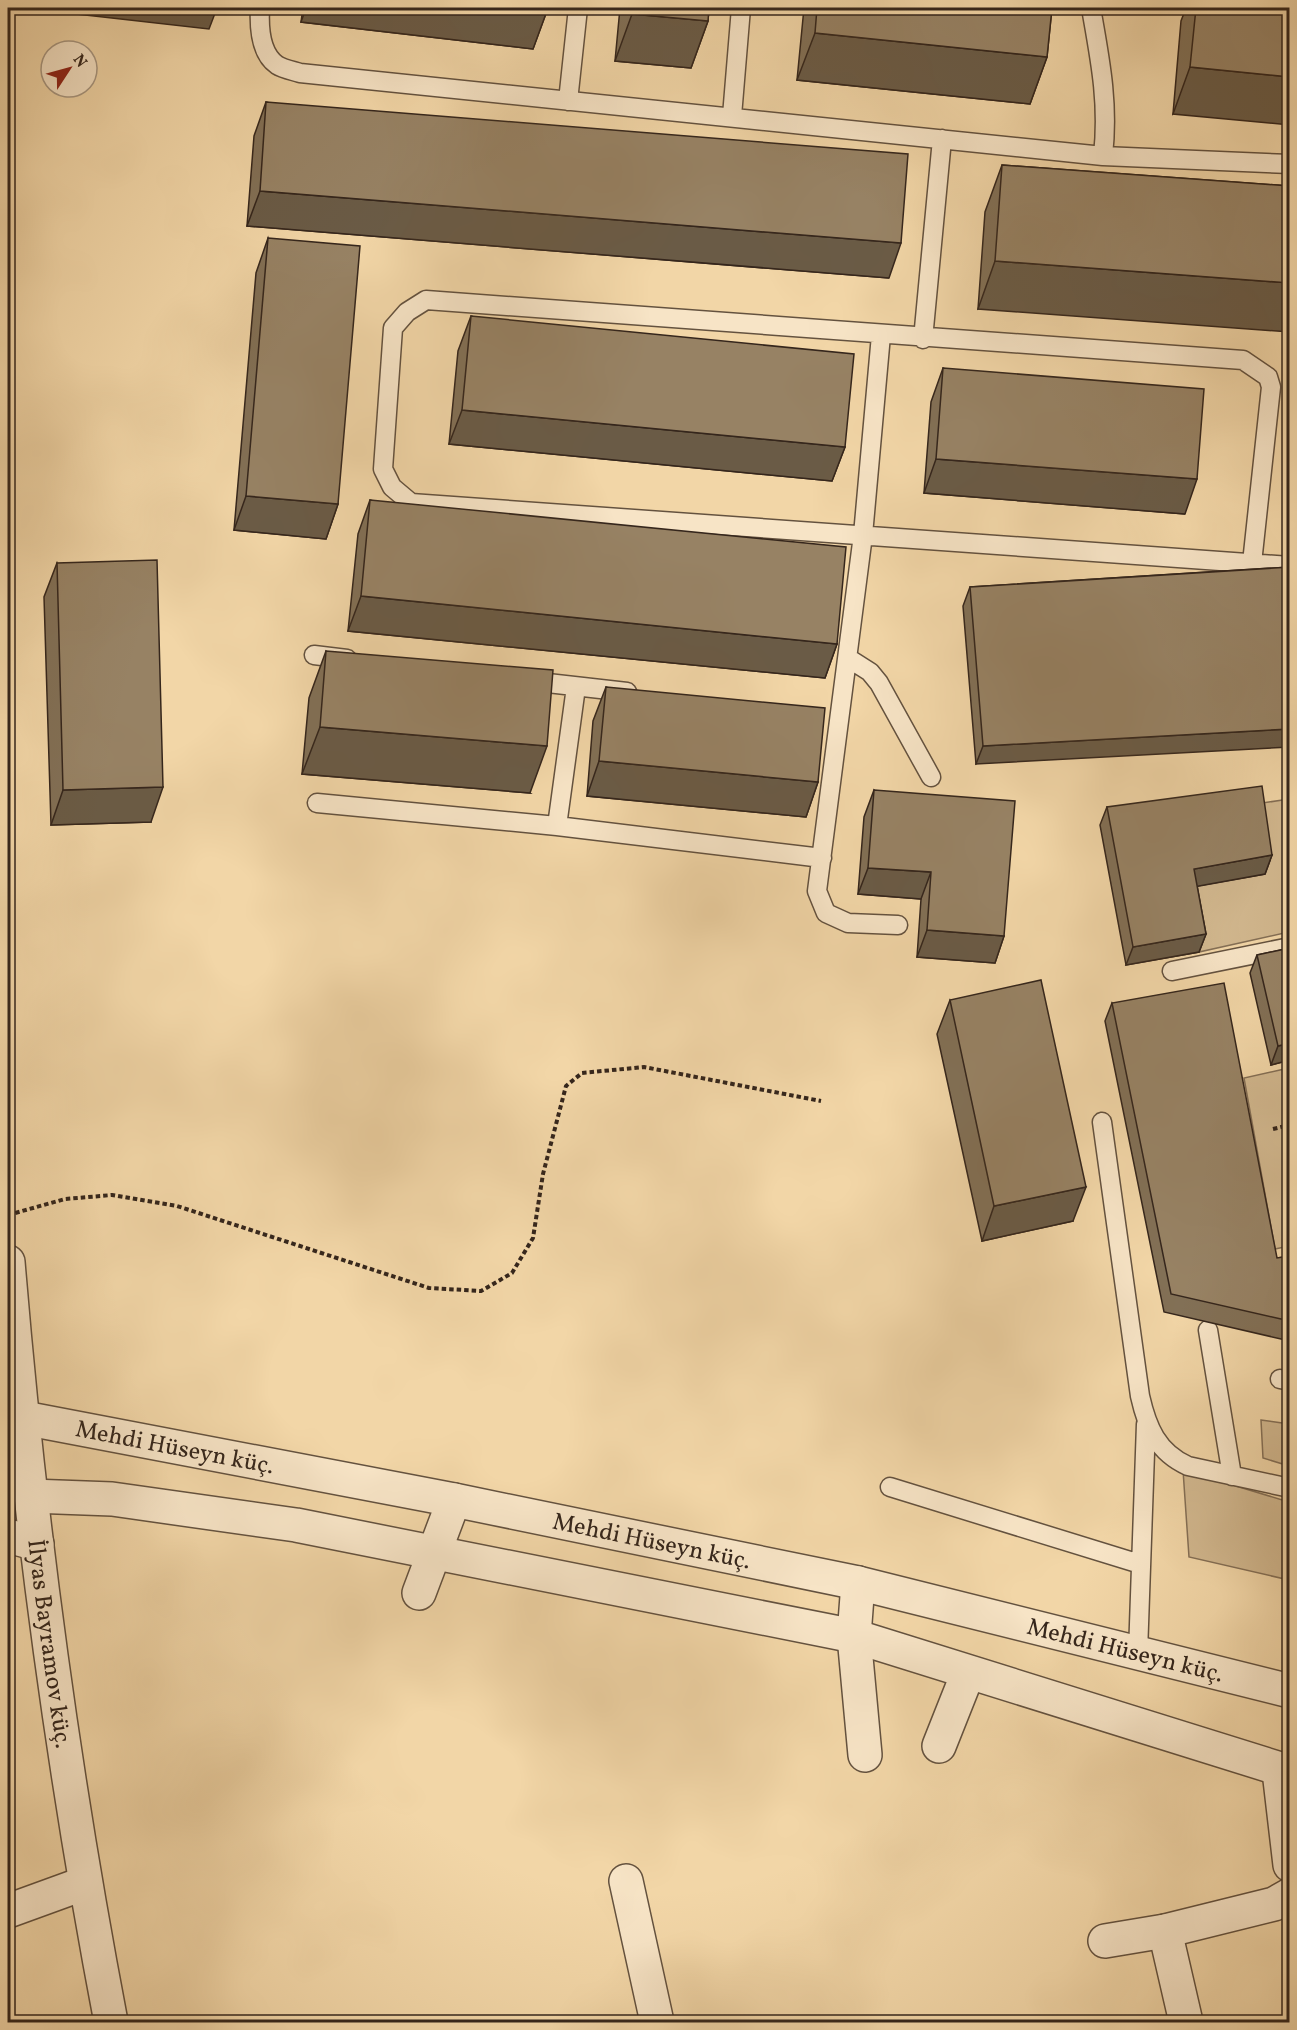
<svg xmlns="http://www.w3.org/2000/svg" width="1297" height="2030" viewBox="0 0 1297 2030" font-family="Vollkorn,serif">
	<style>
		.green { fill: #d2b88f; stroke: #846f56; stroke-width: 1.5 }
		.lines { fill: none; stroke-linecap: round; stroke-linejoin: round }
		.service-casing { stroke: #64523f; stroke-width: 21 }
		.minor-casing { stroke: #64523f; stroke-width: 36 }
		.path { stroke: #35261c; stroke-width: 4; stroke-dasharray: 4.5 3; stroke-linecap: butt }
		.service { stroke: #f7e4c6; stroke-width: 18 }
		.minor { stroke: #f7e4c6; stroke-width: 33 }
		.wall { fill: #827056; stroke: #35261c; stroke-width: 1.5 }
		.shaded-wall { fill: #6a5b46; stroke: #35261c; stroke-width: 1.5 }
		.building { fill: #978264; stroke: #35261c; stroke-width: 1.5 }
		.labels { text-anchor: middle; stroke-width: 4.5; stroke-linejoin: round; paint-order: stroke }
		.street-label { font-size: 24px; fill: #35261c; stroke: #f7e4c6 }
	</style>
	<rect width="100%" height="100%" fill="#f2d6a7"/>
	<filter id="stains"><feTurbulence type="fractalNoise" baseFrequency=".00333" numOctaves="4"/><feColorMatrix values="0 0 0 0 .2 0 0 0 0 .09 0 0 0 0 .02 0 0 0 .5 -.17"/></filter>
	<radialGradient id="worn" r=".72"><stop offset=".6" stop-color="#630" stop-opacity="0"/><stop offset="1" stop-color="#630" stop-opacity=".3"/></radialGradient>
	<path class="green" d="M1289 799V932L1199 952 1188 888 1256 804Z
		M1289 1068V1246L1275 1249 1244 1078Z
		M1261 1420 1289 1424V1466L1263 1458Z
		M1183 1470 1289 1502V1580L1189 1557Z"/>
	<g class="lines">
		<g class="service-casing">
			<path id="service" d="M260 8C259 26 260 53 277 65 283 69 294 71 300 73L1103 156 1290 164
				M1091 8C1100 59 1109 103 1103 156
				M568 101 578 8
				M732 116 741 8
				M881 335 863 535 817 891 826 913 848 923 898 925
				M923 339 942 139
				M1252 563 1271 387 1268 377 1243 360 426 300 407 312 393 328 383 469 392 487 411 503 1290 566
				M314 655 347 659
				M848 658 870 672 879 683 931 777
				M530 681 627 692
				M317 803 557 826 822 858
				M557 826 576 687
				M1172 971 1290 947
				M1102 1122 1140 1396C1147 1427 1157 1452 1188 1466L1290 1488
				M1208 1330 1232 1476
				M1280 1379 1290 1381
				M890 1487 1140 1564
				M1138 1653 1146 1424"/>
		</g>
		<g class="minor-casing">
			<g id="minor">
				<path id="s1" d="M8 1262C29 1517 63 1771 111 2022"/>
				<path id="s2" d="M8 1415 454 1500 858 1583 1290 1691"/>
				<path d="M31 1496 112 1499 296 1525 854 1636 1290 1772"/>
				<path d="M8 1536 37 1544"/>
				<path d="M858 1583 854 1636 865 1755"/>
				<path d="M419 1593 454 1500"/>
				<path d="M939 1746 968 1673"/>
				<path d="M1279 1771 1290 1865"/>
				<path d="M626 1881 657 2022"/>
				<path d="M8 1911 85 1883"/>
				<path d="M1165 1931 1186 2022"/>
				<path d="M1105 1941 1165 1931 1274 1904 1290 1895"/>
			</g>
		</g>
		<path class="path" d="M1273 1129 1290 1125
			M8 1215 65 1199 112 1195 177 1206 429 1288 481 1291 512 1273 533 1238 543 1174 566 1086 582 1073 644 1067 821 1101"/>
		<use href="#service" class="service"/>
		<use href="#minor" class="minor"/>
	</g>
	<path class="wall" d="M303 8H548L533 49 301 22Z
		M620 8H709L708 21 691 68 615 61Z
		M804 8H1052L1047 57 1030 104 797 80Z
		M1186 8H1290L1173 114 1181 21Z
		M266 102 889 278 247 226 254 136Z
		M1002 165 1290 186 978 309 985 212Z
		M268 238 338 504 326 539 234 530 256 273Z
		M471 316 845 447 832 481 449 444 458 351Z
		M943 368 1185 514 924 493 931 402Z
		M370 500 837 644 825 678 348 631 358 534Z
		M57 563 151 822 51 825 44 597Z
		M1290 567 976 764 963 606 970 587Z
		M326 651 530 793 302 774 309 698Z
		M606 687 818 782 806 817 587 796 593 721Z
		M874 790 1004 936 995 963 917 957 921 899 858 894 864 817Z
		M1107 807 1272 855 1265 874 1197 886 1206 934 1199 952 1126 965 1100 825Z
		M1290 948V1060L1271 1065 1250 973 1257 955Z
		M950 1000 1073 1221 982 1241 937 1034Z
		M1112 1003 1277 1258 1290 1256V1341L1164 1312 1105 1021Z"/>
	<path class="shaded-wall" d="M23 8H217L209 29Z
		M306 8H548L533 49 301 22Z
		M632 14 708 21 691 68 615 61Z
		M815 33 1047 57 1030 104 797 80Z
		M1190 67 1290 77V125L1173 114Z
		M260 191 901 243 889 278 247 226Z
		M995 261 1290 283V332L978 309Z
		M462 410 845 447 832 481 449 444Z
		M936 459 1197 479 1185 514 924 493Z
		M246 496 338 504 326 539 234 530Z
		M361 596 837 644 825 678 348 631Z
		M320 727 547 746 530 793 302 774Z
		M1290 729V747L976 764 983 746Z
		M599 761 818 782 806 817 587 796Z
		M163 787 151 822 51 825 63 790Z
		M1272 855 1265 874 1188 888 1194 869Z
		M868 868 931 872 921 899 858 894Z
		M927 930 1004 936 995 963 917 957Z
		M1206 934 1199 952 1126 965 1133 947Z
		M1290 1043V1060L1271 1065 1278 1046Z
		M1086 1187 1073 1221 982 1241 994 1206Z"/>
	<path class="building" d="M633 8H709L708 21 632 14Z
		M817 8H1052L1047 57 815 33Z
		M1196 8H1290V77L1190 67Z
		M266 102 908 154 901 243 260 191Z
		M1002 165 1290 186V283L995 261Z
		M268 238 360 246 338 504 246 496Z
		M471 316 854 354 845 447 462 410Z
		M943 368 1204 389 1197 479 936 459Z
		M370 500 846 547 837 644 361 596Z
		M157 560 163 787 63 790 57 563Z
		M1290 567V729L983 746 970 587Z
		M326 651 553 670 547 746 320 727Z
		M606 687 825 708 818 782 599 761Z
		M1262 786 1272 855 1194 869 1206 934 1133 947 1107 807Z
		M874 790 1015 801 1004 936 927 930 931 872 868 868Z
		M1290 948V1043L1278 1046 1257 955Z
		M1041 980 1086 1187 994 1206 950 1000Z
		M1224 983 1277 1258 1290 1256V1321L1171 1294 1112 1003Z"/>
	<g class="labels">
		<g class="street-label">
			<text dy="8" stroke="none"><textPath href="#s2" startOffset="170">Mehdi Hüseyn küç.</textPath></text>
			<text dy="8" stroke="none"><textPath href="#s2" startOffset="656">Mehdi Hüseyn küç.</textPath></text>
			<text dy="8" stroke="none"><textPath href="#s1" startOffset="384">İlyas Bayramov küç.</textPath></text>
			<text dy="8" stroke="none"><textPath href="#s2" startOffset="1142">Mehdi Hüseyn küç.</textPath></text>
		</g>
	</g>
	<rect width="1297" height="2030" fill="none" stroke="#f2d6a7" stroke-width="30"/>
	<rect x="9" y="9" width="1279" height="2012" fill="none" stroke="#35261c" stroke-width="3"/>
	<rect x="15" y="15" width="1267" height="2000" fill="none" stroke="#35261c" stroke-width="1.5"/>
	<g transform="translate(69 69) rotate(54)"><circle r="28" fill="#f7e4c6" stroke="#a99882" stroke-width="1.5"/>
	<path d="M0-4.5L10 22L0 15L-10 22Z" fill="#8f2418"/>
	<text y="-9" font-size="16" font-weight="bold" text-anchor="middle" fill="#35261c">N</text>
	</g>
	<rect width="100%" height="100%" filter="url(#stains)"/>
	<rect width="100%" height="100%" fill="url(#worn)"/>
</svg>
